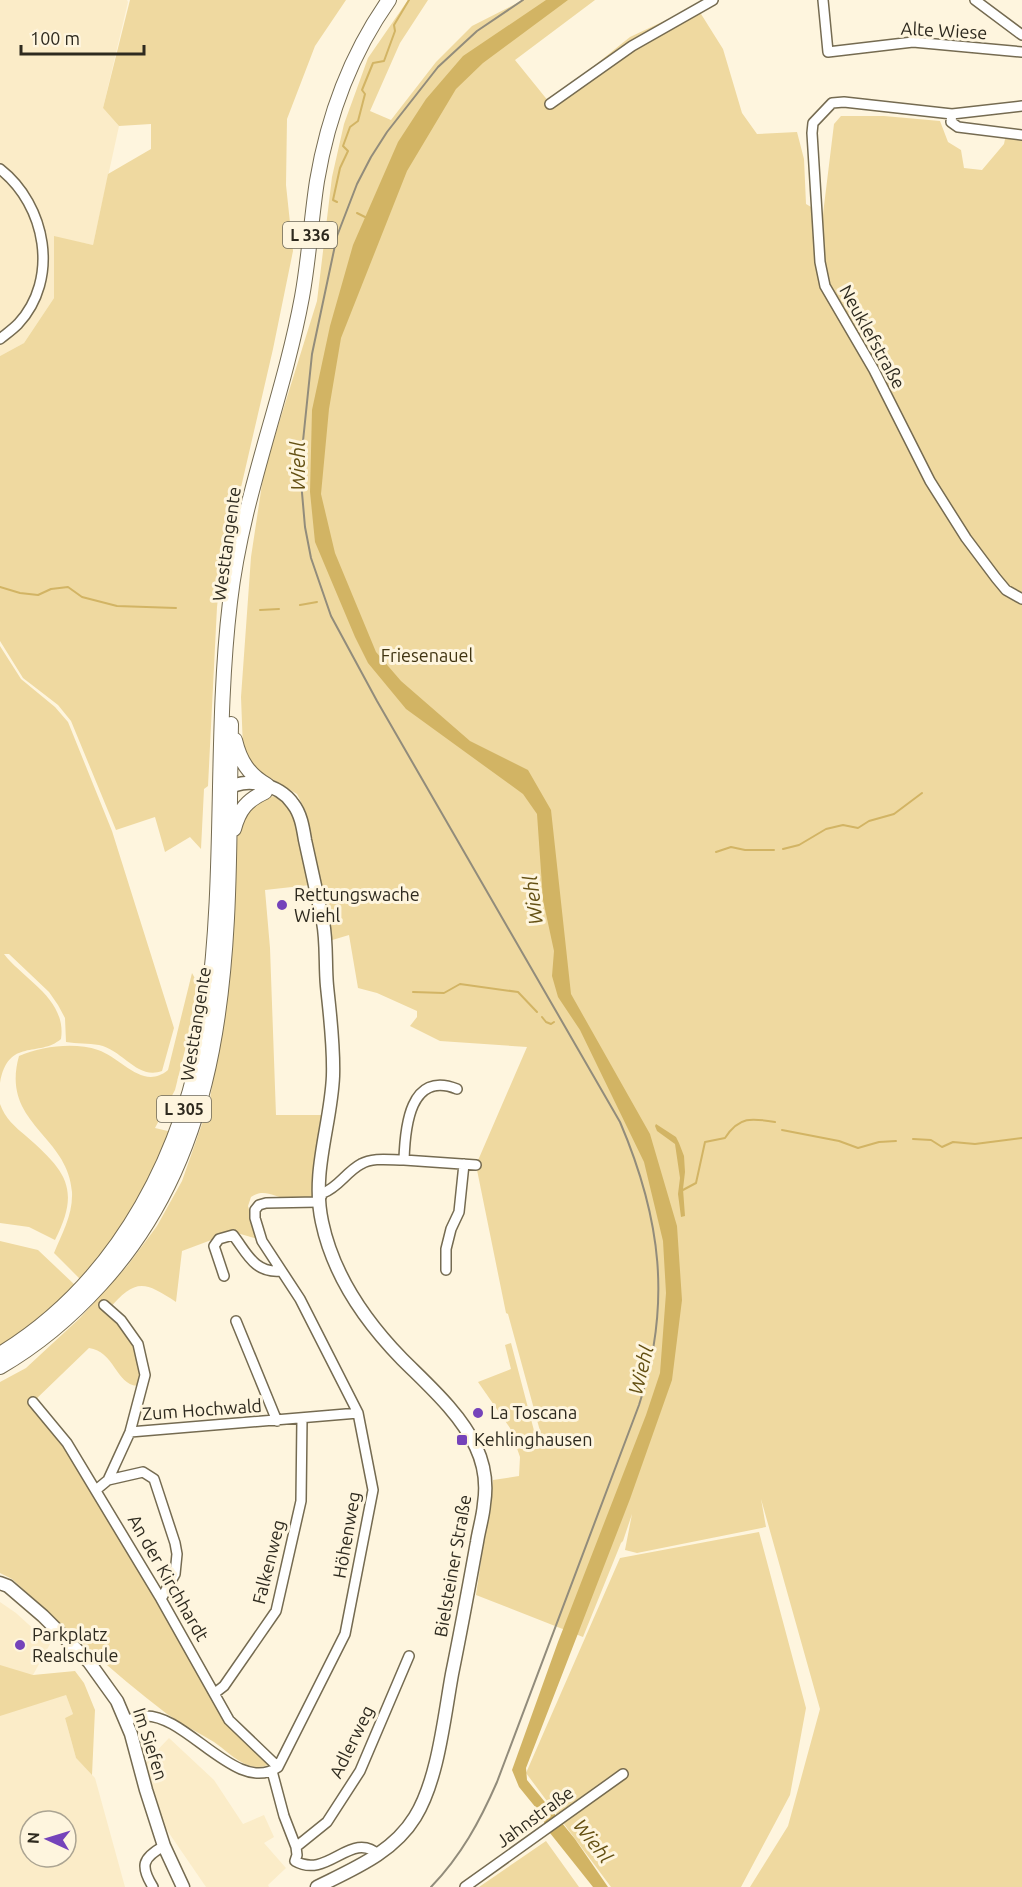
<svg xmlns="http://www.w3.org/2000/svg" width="1022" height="1887" viewBox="0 0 1022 1887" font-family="Ubuntu,sans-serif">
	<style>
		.built { fill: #fbecc8; fill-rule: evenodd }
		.green { fill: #efd9a0 }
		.water { fill: #d2b464 }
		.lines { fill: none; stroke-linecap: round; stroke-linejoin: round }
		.stream { stroke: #d2b464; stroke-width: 2 }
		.minor-casing { stroke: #756b51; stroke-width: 12 }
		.secondary-casing { stroke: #756b51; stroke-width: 15 }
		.primary-casing { stroke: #756b51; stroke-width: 16 }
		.minor { stroke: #fff; stroke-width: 9 }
		.secondary { stroke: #fff; stroke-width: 12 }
		.primary { stroke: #fff; stroke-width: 14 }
		.rail { stroke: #928c7b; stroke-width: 2 }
		.poi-dot { fill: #7543ba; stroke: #fef5de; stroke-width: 2 }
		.labels { text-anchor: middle; stroke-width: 6; stroke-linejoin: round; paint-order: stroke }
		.shield { fill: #fef5de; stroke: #6c6758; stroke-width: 1.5 }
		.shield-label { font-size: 16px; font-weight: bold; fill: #2e2a1f }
		.street-label { font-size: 18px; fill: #2e2a1f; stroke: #fef5de }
		.park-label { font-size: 18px; fill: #403411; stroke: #fef5de }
		.poi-label { font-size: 18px; fill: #2e2a1f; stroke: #fef5de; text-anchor: start }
		.water-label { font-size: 20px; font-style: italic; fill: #645013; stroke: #fef5de }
	</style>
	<rect width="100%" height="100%" fill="#fef5de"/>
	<path class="built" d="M0 0H127L128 2 103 108 119 126 93 245 54 237V298L24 343 0 356Z
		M0 1602 16 1613 50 1644 33 1675 66 1695 73 1714 65 1718 76 1758 95 1778 125 1887H0ZM30 1821H66V1857H30Z
		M169 1738 214 1780 243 1824 264 1815 274 1837 264 1843 286 1868 268 1885 269 1887H206L158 1817 146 1762Z"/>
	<path class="green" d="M130 0H346L315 46 287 119 286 185 293 251 273 349 221 574 217 607 208 786 204 789 201 849 190 837 165 852 155 817 116 830 71 721 58 705 23 678 0 641V356L24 343 54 298V236L93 245 108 174 151 149V124L119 126 103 108Z
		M408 0H428L400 43 370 111 391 120 436 62 472 26 523 0H595L515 60 549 102 630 37 696 6 723 49 742 113 757 134 797 132 804 159 806 204 823 214 834 124 841 116H884L940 121 948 142 961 150 964 168 982 170 1004 144 1007 129 1022 131V1887H750L788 1826 820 1709 761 1499 766 1527 637 1553 625 1550 632 1514 623 1541 621 1543 583 1637 476 1595 493 1480 519 1476 520 1457 510 1428 478 1382 511 1369 505 1345 511 1343 537 1442H543L508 1314 506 1313 476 1165 527 1047 440 1041 410 1026 417 1017V1011L377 993 358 988 349 935 329 941 306 812 297 794 252 767 243 749 241 697 251 557 264 471 317 301 332 177 344 124 368 58Z
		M0 646 21 679 55 707 68 722 112 831 174 1028 162 1071C137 1080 123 1050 99 1045 88 1043 77 1044 66 1042L65 1018 58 1005 49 992 9 954H4C24 980 67 999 61 1039 39 1058 8 1037 0 1083Z
		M267 796C276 796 285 799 291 808 303 826 306 864 310 885L265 890 270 948 276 1115H324L316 1155 313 1198C305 1198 296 1200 288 1199 274 1197 264 1188 251 1197L248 1206 258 1239 237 1233 222 1236 182 1251 176 1302C143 1280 135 1279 108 1310 132 1336 147 1347 137 1386 116 1384 114 1351 89 1348L33 1402 69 1448 221 1708 270 1764C249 1775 230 1753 214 1742 199 1733 182 1724 167 1714 112 1672 62 1625 12 1579L0 1573V1382L26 1368 80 1318 128 1265 157 1226 182 1181 209 1104 224 1018 232 955 238 822 244 812Z
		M192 973 197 982 189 1034 175 1090 155 1128 172 1132 131 1215 81 1280 54 1253C62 1233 73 1215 72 1192 68 1134 0 1124 19 1056 42 1046 75 1042 98 1050 122 1058 143 1091 168 1070Z
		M0 1104C5 1118 15 1127 26 1136 66 1171 81 1189 55 1240L29 1227 0 1223Z
		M0 1241 38 1250 76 1286 23 1333 0 1348Z
		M759 1532 806 1708 790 1795 741 1887H611L526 1773 620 1558Z
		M0 1665 33 1675 75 1671 84 1683 95 1710 92 1775 76 1758 65 1718 73 1714 66 1695 0 1716Z
		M546 1841 579 1887H479Z"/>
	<path class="water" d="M546 0H568L483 63 456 89 407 171 341 338 329 409 321 494 335 553 376 652 401 681 470 741 528 770 551 810 571 994 650 1134 677 1226 682 1300 672 1380 630 1499 526 1768 527 1780 575 1839 608 1887H593L546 1828 541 1814 519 1787 512 1770 558 1642 646 1415 660 1373 666 1293 663 1241 644 1162 580 1030 558 997 552 976 554 951 543 900 537 814 523 794 406 709 368 663 355 637 315 542 310 492 312 410 330 326 353 245 398 142 426 99 463 56Z
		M656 1124 676 1137 679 1143 684 1156 685 1172 683 1189 685 1216 681 1217 678 1194 680 1178 675 1144 657 1131 655 1126Z"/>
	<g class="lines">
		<path class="stream" d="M337 202 333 200 340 168 348 151 343 146 350 127 358 121 365 94 362 90 373 63 384 61 395 31 394 25 409 0
			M357 213 365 217
			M0 587 20 593 38 595 51 589 68 587 82 597 117 606 176 608
			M300 605 317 602
			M260 610 279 609
			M783 849 799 845 826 829 843 825 858 828 869 821 894 814 922 793
			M716 852 731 847 745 850H774
			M413 992 444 993 460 984 518 992 537 1012
			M542 1017 546 1022 551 1024 554 1022
			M782 1130 839 1141 858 1148 879 1142 896 1141
			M913 1139 931 1140 942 1147 953 1142 975 1144 1022 1138
			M681 1191 696 1183 705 1142 725 1138C739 1116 752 1118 775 1122"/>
		<g class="minor-casing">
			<path id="minor" d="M823 0 828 52 913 42 1022 52
				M975 0 1022 35
				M550 104 632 46 713 0
				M1022 106 952 114 844 102 832 103 813 123 812 133 820 262 825 286 874 370 930 481 966 538 996 578 1006 590 1022 599
				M952 114 951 122 958 127 1022 135
				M0 169C46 205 60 279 18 324 12 330 6 334 0 339
				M404 1160 476 1165
				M446 1270V1249L451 1229 459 1212 464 1164
				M224 1276 214 1246 219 1239 233 1235C247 1253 254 1273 280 1271
				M236 1321 277 1421
				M33 1402 67 1443 161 1599 229 1720 278 1767
				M130 1432 358 1413
				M108 1480 143 1472 154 1479 175 1543 177 1554 175 1574 161 1599
				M96 1490 108 1480 130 1432 145 1375 138 1344 121 1320 104 1305
				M215 1693 224 1686 276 1611 301 1501 302 1419
				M127 1721C132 1718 138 1716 144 1716 186 1713 237 1796 278 1767L345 1634 373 1490 358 1413 300 1299 262 1241 255 1218V1210L259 1205 266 1203 318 1202 323 1193C339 1187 346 1172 361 1164 373 1157 390 1160 404 1160 405 1127 410 1070 457 1089
				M272 1771 284 1816 296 1847
				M379 1855C351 1829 328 1880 295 1861L297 1855 296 1847 327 1822 360 1771 409 1656
				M153 1887C140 1866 142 1858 164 1846
				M465 1887 623 1774"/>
		</g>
		<g class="secondary-casing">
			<path id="secondary" d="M225 791C244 775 280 784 293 804 301 814 303 828 305 840 311 867 317 895 323 922 327 942 325 965 327 986 330 1016 334 1045 333 1076 331 1125 311 1172 322 1222 333 1274 365 1321 402 1359 428 1385 460 1413 476 1447 484 1464 487 1485 484 1504 483 1517 479 1529 477 1542 469 1586 461 1630 452 1674 444 1718 438 1780 415 1817 393 1853 353 1869 317 1887
				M0 1583 8 1586 43 1616 89 1662 117 1701 131 1734 146 1790 164 1846 183 1887"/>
		</g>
		<g class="primary-casing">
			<path id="primary" d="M235 740C240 761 249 775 267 785
				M234 829C239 810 247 800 265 792
				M0 1354C121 1280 188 1147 207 1009 226 874 214 737 230 602 242 497 283 400 302 297 309 259 311 220 317 181 328 116 351 54 389 0
				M0 1367C38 1345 72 1316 101 1284 242 1129 227 918 231 724"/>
		</g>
		<use href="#minor" class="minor"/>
		<use href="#secondary" class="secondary"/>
		<use href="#primary" class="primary"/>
		<path class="rail" d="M431 1887C461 1856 480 1821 497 1782L639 1405C672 1304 661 1218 620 1122L377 701 331 616 311 558 305 527 300 470 312 354 337 236 357 184 371 157 387 132 438 67 477 31 523 0"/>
	</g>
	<g class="poi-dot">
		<circle cx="282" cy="905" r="6"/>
		<circle cx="478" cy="1413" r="6"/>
		<rect x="456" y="1434" width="12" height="12" rx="3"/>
		<circle cx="20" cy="1645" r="6"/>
	</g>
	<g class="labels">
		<g class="shield">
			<rect x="283" y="222" width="54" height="26" rx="4.5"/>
			<rect x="157" y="1096" width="54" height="26" rx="4.5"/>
		</g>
		<g class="shield-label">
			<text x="310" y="241">L 336</text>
			<text x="184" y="1115">L 305</text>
		</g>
		<g class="street-label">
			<text transform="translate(944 31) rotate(3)" y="6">Alte Wiese</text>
			<text transform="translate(872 337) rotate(61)" y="6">Neuklefstraße</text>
			<text transform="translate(227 544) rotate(-82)" y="6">Westtangente</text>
			<text transform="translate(196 1024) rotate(-81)" y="6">Westtangente</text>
			<text transform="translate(202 1410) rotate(-4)" y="6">Zum Hochwald</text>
			<text transform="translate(347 1535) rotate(-80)" y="6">Höhenweg</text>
			<text transform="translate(269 1562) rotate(-76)" y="6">Falkenweg</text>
			<text transform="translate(453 1566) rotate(-80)" y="6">Bielsteiner Straße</text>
			<text transform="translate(168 1578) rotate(60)" y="6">An der Kirchhardt</text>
			<text transform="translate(352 1742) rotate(-64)" y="6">Adlerweg</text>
			<text transform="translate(150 1744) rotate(72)" y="6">Im Siefen</text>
			<text transform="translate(535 1817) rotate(-36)" y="6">Jahnstraße</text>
		</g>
		<g class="park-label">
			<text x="427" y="662">Friesenauel</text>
		</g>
		<g class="poi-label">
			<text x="294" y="901">Rettungswache<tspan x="294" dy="21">Wiehl</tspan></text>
			<text x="490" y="1419">La Toscana</text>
			<text x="474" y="1446">Kehlinghausen</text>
			<text x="32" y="1641">Parkplatz<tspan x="32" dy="21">Realschule</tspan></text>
		</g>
		<g class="water-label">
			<text transform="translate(298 466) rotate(-90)" y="7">Wiehl</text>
			<text transform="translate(533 900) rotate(-97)" y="7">Wiehl</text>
			<text transform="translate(641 1370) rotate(-76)" y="7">Wiehl</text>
			<text transform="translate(593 1841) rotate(52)" y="7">Wiehl</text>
		</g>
	</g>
	<g transform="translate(48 1839) rotate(274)"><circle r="28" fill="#fef5de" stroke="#aba492" stroke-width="1.5"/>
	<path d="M0-4.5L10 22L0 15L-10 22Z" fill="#7543ba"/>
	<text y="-9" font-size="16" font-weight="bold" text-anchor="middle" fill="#2e2a1f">N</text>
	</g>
	<path d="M21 45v9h123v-9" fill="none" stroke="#2e2a1f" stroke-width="3"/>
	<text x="30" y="45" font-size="18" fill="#2e2a1f" stroke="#fef5de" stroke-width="4.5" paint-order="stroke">100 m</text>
</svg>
